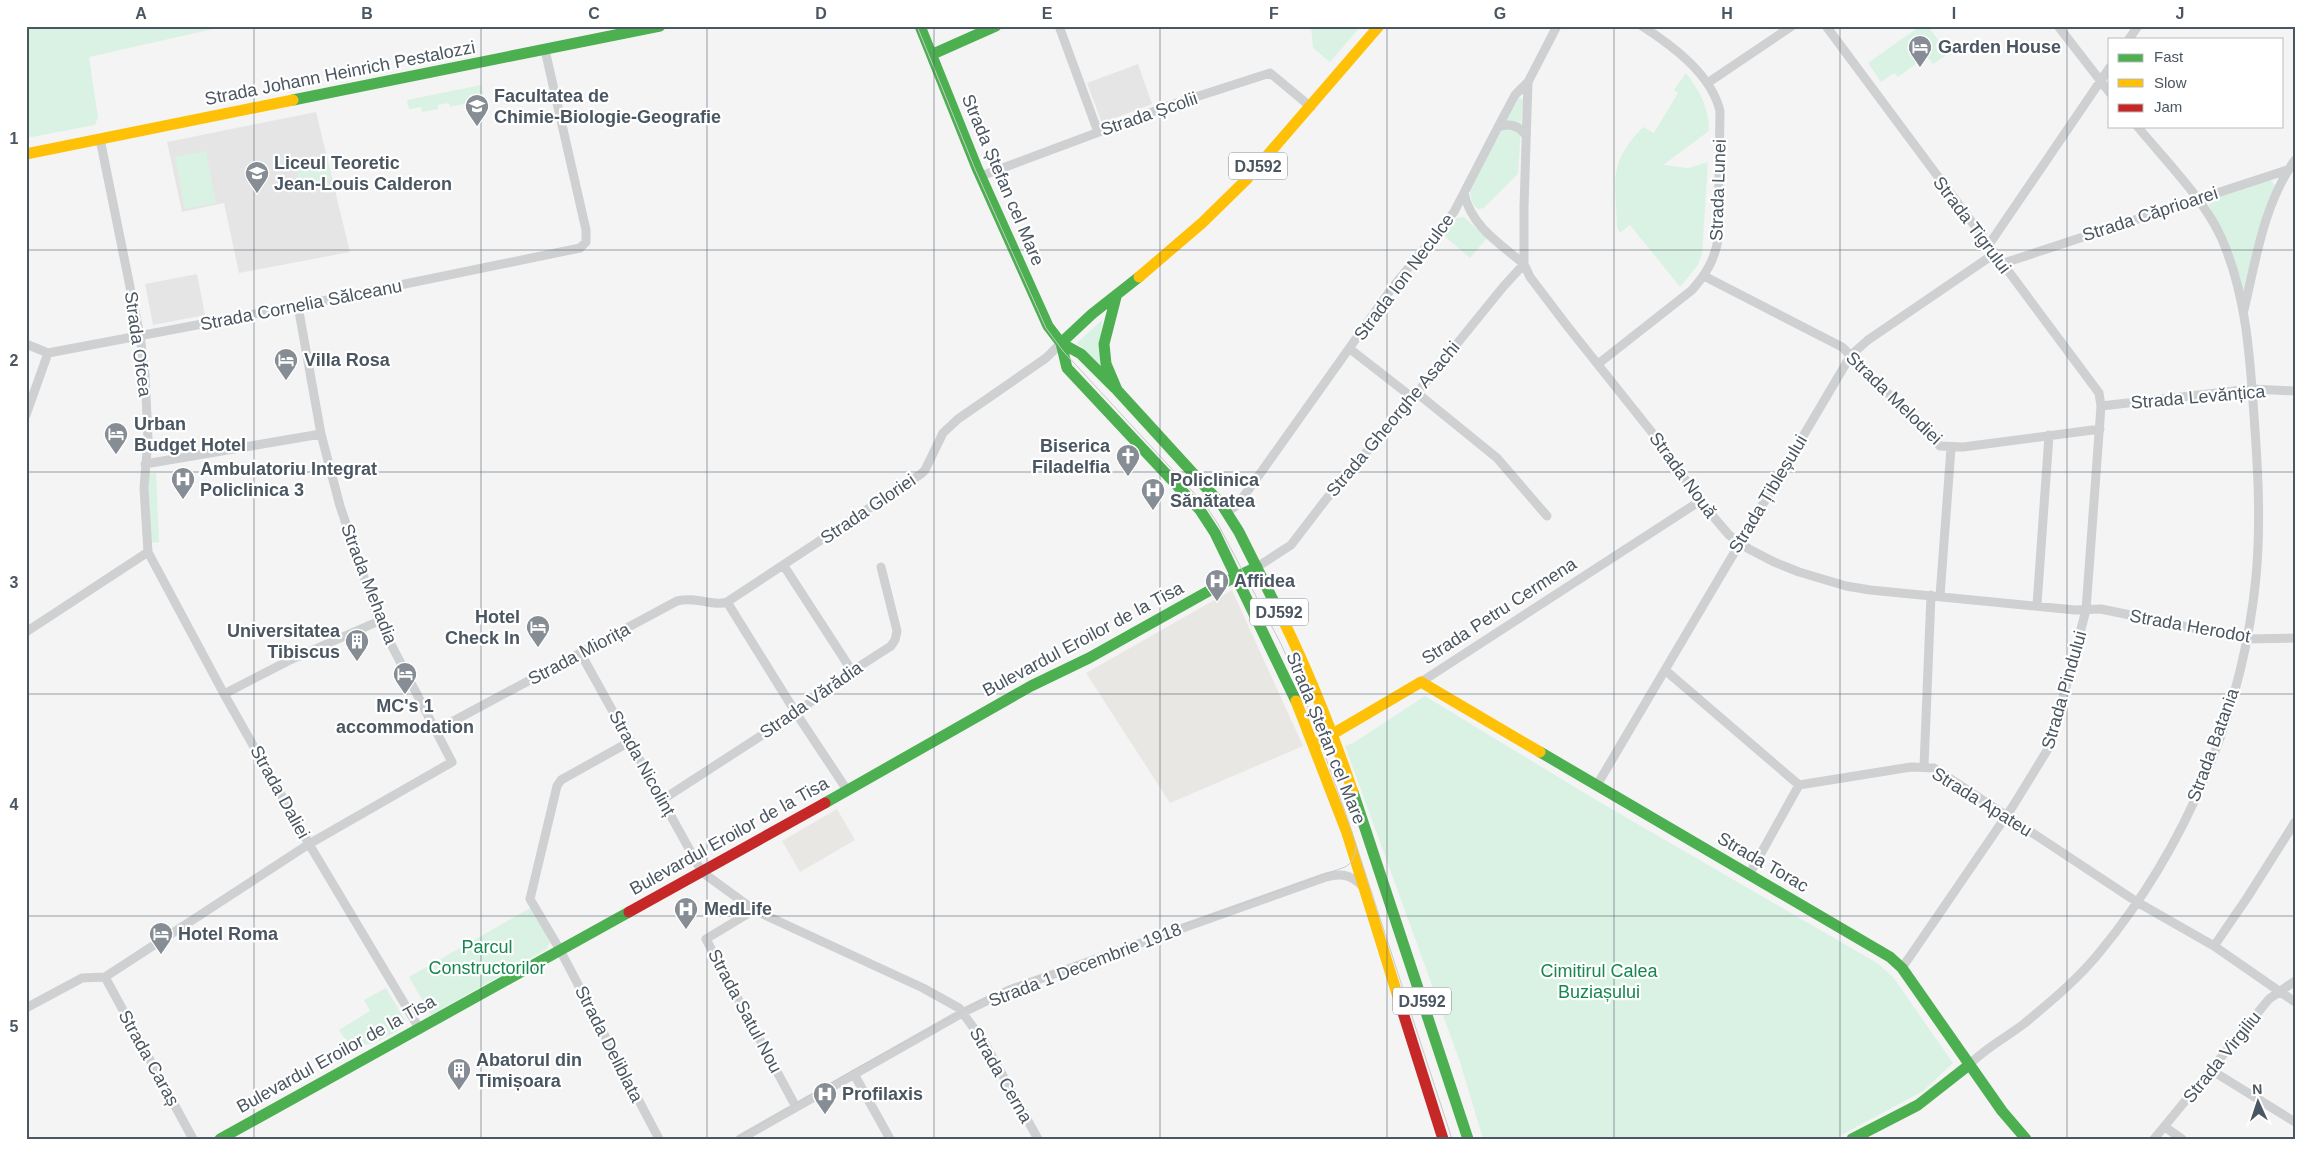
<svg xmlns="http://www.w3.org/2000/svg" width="2321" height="1165" viewBox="0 0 2321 1165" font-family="Helvetica,sans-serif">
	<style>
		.commercial { fill: #e8e7e3 }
		.education { fill: #e6e5e6 }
		.green { fill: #d9f2e3 }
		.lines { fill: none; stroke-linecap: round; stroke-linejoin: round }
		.street { stroke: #ced0d2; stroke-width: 9 }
		.fast { stroke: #4caf50; stroke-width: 11 }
		.slow { stroke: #ffc107; stroke-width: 11 }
		.jam { stroke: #c62828; stroke-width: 11 }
		.tram { stroke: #c9cacc; stroke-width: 1 }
		.grid { fill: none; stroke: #4a5661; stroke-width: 1; stroke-opacity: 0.55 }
		.labels { text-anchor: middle; stroke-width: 4.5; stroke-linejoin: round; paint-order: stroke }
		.shield { fill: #fff; stroke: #808990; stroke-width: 1 }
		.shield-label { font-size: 16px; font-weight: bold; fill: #4a5661 }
		.poi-label { font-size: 18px; font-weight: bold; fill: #4a5661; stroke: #fff; text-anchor: start }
		.street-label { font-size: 18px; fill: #4a5661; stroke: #fff }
		.park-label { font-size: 18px; fill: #17864f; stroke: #fff }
		.neatline { fill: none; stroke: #4a5661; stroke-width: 2 }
		.grid-label { font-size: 16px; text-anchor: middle; font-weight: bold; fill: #4a5661 }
	</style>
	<rect width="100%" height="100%" fill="#f4f4f4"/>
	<path class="commercial" d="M1232 590 1303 746 1170 803 1086 673Z
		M837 809 855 840 800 872 782 841Z"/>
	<path class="education" d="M1138 64 1152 104 1102 123 1087 83Z
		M316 112 350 252 239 273 224 203 182 212 167 142Z
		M197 274 205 315 153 325 145 284Z"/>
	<path class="green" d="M26 26H216L213 29 89 57 98 117 95 125 26 138Z
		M1311 26H1361L1330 62 1313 48Z
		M1920 26H1928L1948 54 1933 64 1927 56 1898 77 1894 73 1881 82 1868 63Z
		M1686 73C1700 92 1709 107 1709 131L1663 165 1688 168 1708 162 1702 254 1698 265 1680 287 1630 225 1620 233 1617 228C1616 180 1607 164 1643 127L1654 133 1678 93 1674 90Z
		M481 85 483 95 467 98 468 103 450 107 449 103 438 105V109L422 112 421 107 409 109 407 100Z
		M1519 98 1523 99 1518 174 1484 208 1478 209C1471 204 1470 195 1470 187Z
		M206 151 216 203 185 209 175 157Z
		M327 157 332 179 300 184 295 163Z
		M2270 180 2275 185 2265 210 2244 295 2209 205 2212 199Z
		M1464 217 1487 238 1470 258 1442 234 1457 218Z
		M1102 320 1100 364 1077 343Z
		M156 473 159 542 151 543 148 474Z
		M1425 696 1591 797 1877 963 1893 977 1953 1063 1923 1091 1834 1139H1483L1460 1062 1345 746 1355 742Z
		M532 907 550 942 547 949 431 1015 409 977Z
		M386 988 405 1020 402 1028C381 1040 355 1059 339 1030L370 1011 364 1000Z"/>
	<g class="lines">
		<path class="street" d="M1059 26 1098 132
			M1826 26 2099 393 2101 406 2086 610 2051 744 2013 806 1902 968
			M2058 26 2110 93
			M2129 39 2138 26
			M1528 82 1524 207V264L1530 277 1568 327 1658 440 1700 501 1729 535 1749 549 1774 562 1799 572 1846 586 1870 590 2075 610 2101 609 2246 639 2295 638
			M1709 82 1792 26
			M1498 127C1510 123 1517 125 1525 134
			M100 139 140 336 145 374 148 439 144 488 148 552 224 694 309 844 419 1028
			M981 176 1174 104 1270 73 1311 107
			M1464 193C1471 226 1499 243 1524 264
			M1988 246 2110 67
			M2001 264 2287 170
			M1704 276 1842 347 1940 446 1963 447 2100 429
			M2244 310C2256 259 2264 203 2295 160
			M26 344 48 353 298 306 580 248 586 242V230L545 50
			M1350 349 1413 398
			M1598 364 1692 290C1706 274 1714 261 1718 240L1720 111C1711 74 1673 46 1642 26
			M1417 393 1497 458 1547 516
			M2101 406 2252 389 2295 391
			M26 415 48 353
			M145 464 321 434
			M1227 512 1237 505 1252 485 1392 288 1454 212 1498 127 1515 95 1528 82 1557 26
			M784 566 852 671
			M1257 567 1291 545 1327 498 1417 393 1503 287 1524 264
			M1940 596 1951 448
			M727 602 796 713 847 790
			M2037 605 2049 435
			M26 632 148 552
			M581 654 702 872 754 910 923 988 959 1008 984 1042 1038 1139
			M1665 670 1799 785 1911 767 1934 768 2137 902 2214 946 2295 1002
			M1421 682 1700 501
			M224 694 288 661 379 621
			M435 731 677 601C698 596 712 607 727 602L921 474 925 470 943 433 958 419 1046 358 1061 343
			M631 741 561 780 557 786 530 899 560 950 659 1139
			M1924 766 1931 595
			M1597 785 1851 355 1868 340 1994 254
			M662 800 796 713 852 671 891 646 895 640 897 631 881 567
			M1749 875 1799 785
			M754 910 706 939 796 1107
			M2214 946 2247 898 2295 822
			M105 977 193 1139
			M26 1008 82 978 105 977 309 844 452 762 379 621 340 506 321 434 298 306
			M1969 1065C1985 1048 2007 1037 2025 1023 2050 1002 2078 979 2099 953 2186 848 2243 712 2256 577 2261 523 2258 470 2254 416 2250 356 2246 293 2221 237 2203 198 2165 160 2137 126
			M2211 1070 2295 1122
			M854 1074 890 1139
			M2165 1127 2182 1139
			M740 1139 964 1012 1009 990 1323 878C1338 873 1350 873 1362 886
			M2154 1139 2269 999 2295 981"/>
		<path class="fast" d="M920 26 977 168 1048 326 1061 343 1081 354 1115 388
			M933 54 996 26
			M293 100 660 26
			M1139 277 1092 314 1061 343 1067 368 1200 510 1215 533 1296 701
			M1116 297 1104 344 1106 364 1117 390 1222 505 1239 532 1284 622
			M1540 752 1890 957 1902 968 2002 1111 2026 1139
			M1353 792 1468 1139
			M825 803 1031 686 1089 658 1223 583 1257 567
			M220 1139 629 912
			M1852 1139 1918 1105 1969 1065"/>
		<path class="slow" d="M26 154 293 100
			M1139 277 1202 223 1247 179 1379 26
			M1284 622C1311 677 1333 734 1353 792
			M1296 701 1347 833 1399 1000
			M1314 745 1421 682 1540 752"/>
		<path class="jam" d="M629 912 825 803
			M1399 1000 1443 1139"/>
		<path class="tram" d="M917 26 975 169 1046 328 1063 351 1206 506 1218 524 1280 642 1301 688 1348 820 1452 1139
			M735 1139 852 1071 999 991 1345 867C1353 863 1355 855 1356 846"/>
	</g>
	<path class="grid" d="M254 26V1139M481 26V1139M707 26V1139M934 26V1139M1160 26V1139M1387 26V1139M1614 26V1139M1840 26V1139M2067 26V1139M26 250H2295M26 472H2295M26 694H2295M26 916H2295"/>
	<defs>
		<g id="hotel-pin" transform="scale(1.25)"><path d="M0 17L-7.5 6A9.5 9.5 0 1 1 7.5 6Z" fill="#868d94" stroke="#fff"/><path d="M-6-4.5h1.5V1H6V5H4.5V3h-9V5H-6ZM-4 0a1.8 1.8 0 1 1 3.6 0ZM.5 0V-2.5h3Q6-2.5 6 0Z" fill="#fff"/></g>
		<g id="university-pin" transform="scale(1.25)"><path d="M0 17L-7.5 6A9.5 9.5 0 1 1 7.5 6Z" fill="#868d94" stroke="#fff"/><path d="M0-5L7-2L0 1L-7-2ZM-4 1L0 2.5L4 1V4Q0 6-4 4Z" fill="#fff"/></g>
		<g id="school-pin" transform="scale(1.25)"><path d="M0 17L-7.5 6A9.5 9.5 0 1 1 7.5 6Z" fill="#868d94" stroke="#fff"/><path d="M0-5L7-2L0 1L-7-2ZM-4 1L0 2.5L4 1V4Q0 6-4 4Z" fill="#fff"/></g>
		<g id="church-pin" transform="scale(1.25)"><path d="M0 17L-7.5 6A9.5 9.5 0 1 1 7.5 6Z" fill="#868d94" stroke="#fff"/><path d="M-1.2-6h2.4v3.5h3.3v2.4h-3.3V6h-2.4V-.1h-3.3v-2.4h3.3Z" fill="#fff"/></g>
		<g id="hospital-pin" transform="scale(1.25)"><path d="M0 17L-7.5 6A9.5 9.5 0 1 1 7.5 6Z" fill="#868d94" stroke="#fff"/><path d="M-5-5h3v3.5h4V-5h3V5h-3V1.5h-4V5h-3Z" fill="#fff"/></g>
		<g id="building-pin" transform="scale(1.25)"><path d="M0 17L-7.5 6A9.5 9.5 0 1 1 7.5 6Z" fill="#868d94" stroke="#fff"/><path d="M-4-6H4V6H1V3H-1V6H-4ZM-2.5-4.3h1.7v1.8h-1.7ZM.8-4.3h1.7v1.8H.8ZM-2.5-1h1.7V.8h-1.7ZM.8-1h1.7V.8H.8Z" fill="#fff"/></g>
	</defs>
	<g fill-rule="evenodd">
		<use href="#hotel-pin" x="1920" y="47"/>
		<use href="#university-pin" x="477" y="106"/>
		<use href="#school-pin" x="257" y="173"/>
		<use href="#hotel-pin" x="286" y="360"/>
		<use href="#hotel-pin" x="116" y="434"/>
		<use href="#church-pin" x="1128" y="456"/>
		<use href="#hospital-pin" x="183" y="479"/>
		<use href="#hospital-pin" x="1153" y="490"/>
		<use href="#hospital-pin" x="1217" y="581"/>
		<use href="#hotel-pin" x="538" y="627"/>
		<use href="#building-pin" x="357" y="641"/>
		<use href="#hotel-pin" x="405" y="674"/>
		<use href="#hospital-pin" x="686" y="909"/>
		<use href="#hotel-pin" x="161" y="934"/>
		<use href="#building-pin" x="459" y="1070"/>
		<use href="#hospital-pin" x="825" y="1094"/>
	</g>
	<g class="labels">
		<g class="shield">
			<rect x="1229" y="152.5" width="58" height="27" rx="4"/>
			<rect x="1250" y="598.5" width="58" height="27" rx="4"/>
			<rect x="1393" y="987.5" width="58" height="27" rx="4"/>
		</g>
		<g class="shield-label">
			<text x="1258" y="172">DJ592</text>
			<text x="1279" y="618">DJ592</text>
			<text x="1422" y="1007">DJ592</text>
		</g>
		<g class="poi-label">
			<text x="1938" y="53">Garden House</text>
			<text x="494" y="102">Facultatea de<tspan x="494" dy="21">Chimie-Biologie-Geografie</tspan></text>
			<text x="274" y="169">Liceul Teoretic<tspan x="274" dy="21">Jean-Louis Calderon</tspan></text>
			<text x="304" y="366">Villa Rosa</text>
			<text x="134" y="430">Urban<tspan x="134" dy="21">Budget Hotel</tspan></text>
			<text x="1110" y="452" text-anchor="end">Biserica<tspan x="1110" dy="21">Filadelfia</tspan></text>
			<text x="200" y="475">Ambulatoriu Integrat<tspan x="200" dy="21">Policlinica 3</tspan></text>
			<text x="1170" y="486">Policlinica<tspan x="1170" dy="21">Sănătatea</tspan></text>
			<text x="1234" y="587">Affidea</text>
			<text x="520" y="623" text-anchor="end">Hotel<tspan x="520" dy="21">Check In</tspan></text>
			<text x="340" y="637" text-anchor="end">Universitatea<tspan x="340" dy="21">Tibiscus</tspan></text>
			<text x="405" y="712" text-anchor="middle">MC's 1<tspan x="405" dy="21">accommodation</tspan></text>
			<text x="704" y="915">MedLife</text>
			<text x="178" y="940">Hotel Roma</text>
			<text x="476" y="1066">Abatorul din<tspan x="476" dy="21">Timișoara</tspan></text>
			<text x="842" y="1100">Profilaxis</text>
		</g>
		<g class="street-label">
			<text transform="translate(340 73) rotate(-11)" y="6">Strada Johann Heinrich Pestalozzi</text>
			<text transform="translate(1149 114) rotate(-19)" y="6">Strada Școlii</text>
			<text transform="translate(1003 180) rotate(67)" y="6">Strada Ștefan cel Mare</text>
			<text transform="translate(1718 190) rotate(-88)" y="6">Strada Lunei</text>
			<text transform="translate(2150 214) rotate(-18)" y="6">Strada Căprioarei</text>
			<text transform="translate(1972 225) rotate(53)" y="6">Strada Tigrului</text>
			<text transform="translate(1404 277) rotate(-53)" y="6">Strada Ion Neculce</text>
			<text transform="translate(301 305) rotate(-11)" y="6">Strada Cornelia Sălceanu</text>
			<text transform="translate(138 344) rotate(82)" y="6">Strada Ofcea</text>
			<text transform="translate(2198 397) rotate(-5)" y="6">Strada Levănțica</text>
			<text transform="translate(1894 398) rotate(44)" y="6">Strada Melodiei</text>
			<text transform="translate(1393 419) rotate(-50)" y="6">Strada Gheorghe Asachi</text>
			<text transform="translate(1683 475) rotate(54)" y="6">Strada Nouă</text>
			<text transform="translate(1768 494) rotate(-59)" y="6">Strada Țibleșului</text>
			<text transform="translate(868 509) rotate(-34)" y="6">Strada Gloriei</text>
			<text transform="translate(369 584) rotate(69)" y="6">Strada Mehadia</text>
			<text transform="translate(1499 611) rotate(-33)" y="6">Strada Petru Cermena</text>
			<text transform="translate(2190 626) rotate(10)" y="6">Strada Herodot</text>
			<text transform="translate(1083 639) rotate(-28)" y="6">Bulevardul Eroilor de la Tisa</text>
			<text transform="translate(579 654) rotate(-28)" y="6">Strada Miorița</text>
			<text transform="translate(2064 690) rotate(-74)" y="6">Strada Pindului</text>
			<text transform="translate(811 700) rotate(-35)" y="6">Strada Vărădia</text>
			<text transform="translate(1326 738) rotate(68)" y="6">Strada Ștefan cel Mare</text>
			<text transform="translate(2213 745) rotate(-70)" y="6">Strada Batania</text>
			<text transform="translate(642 763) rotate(61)" y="6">Strada Nicolinț</text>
			<text transform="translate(280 792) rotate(61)" y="6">Strada Daliei</text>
			<text transform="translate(1982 802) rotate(32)" y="6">Strada Apateu</text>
			<text transform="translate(729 836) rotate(-29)" y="6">Bulevardul Eroilor de la Tisa</text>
			<text transform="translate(1763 862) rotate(30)" y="6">Strada Torac</text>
			<text transform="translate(1085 965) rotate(-21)" y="6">Strada 1 Decembrie 1918</text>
			<text transform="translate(745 1011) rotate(62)" y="6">Strada Satul Nou</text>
			<text transform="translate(609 1044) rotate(63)" y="6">Strada Deliblata</text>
			<text transform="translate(336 1054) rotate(-29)" y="6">Bulevardul Eroilor de la Tisa</text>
			<text transform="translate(2222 1057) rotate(-51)" y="6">Strada Virgiliu</text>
			<text transform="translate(149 1058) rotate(61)" y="6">Strada Caraș</text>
			<text transform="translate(1001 1075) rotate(60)" y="6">Strada Cerna</text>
		</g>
		<g class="park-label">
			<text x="487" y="953">Parcul<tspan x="487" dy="21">Constructorilor</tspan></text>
			<text x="1599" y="977">Cimitirul Calea<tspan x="1599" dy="21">Buziașului</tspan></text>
		</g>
	</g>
	<rect width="2321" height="1165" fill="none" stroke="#ffffff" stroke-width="55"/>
	<rect x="2108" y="38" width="175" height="90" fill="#ffffff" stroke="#b7bbc0"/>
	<rect x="2118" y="54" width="25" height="8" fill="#4caf50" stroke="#b7bbc0"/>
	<text x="2154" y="62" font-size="15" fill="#4a5661">Fast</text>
	<rect x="2118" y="79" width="25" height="8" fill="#ffc107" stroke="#b7bbc0"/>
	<text x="2154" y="88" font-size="15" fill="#4a5661">Slow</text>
	<rect x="2118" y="104" width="25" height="8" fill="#c62828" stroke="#b7bbc0"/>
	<text x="2154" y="112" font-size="15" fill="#4a5661">Jam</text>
	<g transform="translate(2258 1102) rotate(357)" stroke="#ffffff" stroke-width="4" paint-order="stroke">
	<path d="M0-4L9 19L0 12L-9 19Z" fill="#4a5661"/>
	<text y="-8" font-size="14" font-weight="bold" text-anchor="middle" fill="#4a5661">N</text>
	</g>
	<rect x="28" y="28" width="2266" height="1110" class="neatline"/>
	<g class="grid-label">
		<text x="141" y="19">A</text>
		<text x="367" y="19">B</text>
		<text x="594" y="19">C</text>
		<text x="821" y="19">D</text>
		<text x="1047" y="19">E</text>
		<text x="1274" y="19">F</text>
		<text x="1500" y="19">G</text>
		<text x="1727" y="19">H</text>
		<text x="1954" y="19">I</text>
		<text x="2180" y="19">J</text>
		<text x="14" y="144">1</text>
		<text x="14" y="366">2</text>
		<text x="14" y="588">3</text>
		<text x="14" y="810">4</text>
		<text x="14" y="1032">5</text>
	</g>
</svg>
